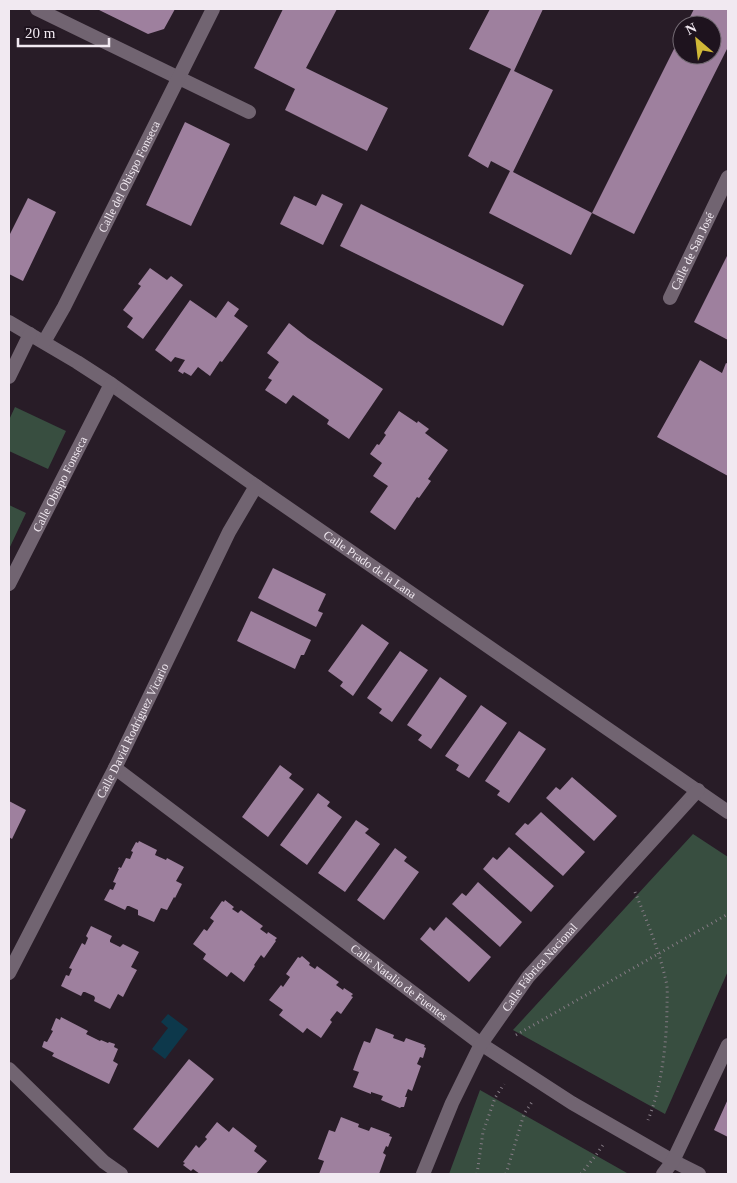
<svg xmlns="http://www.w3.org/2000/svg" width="737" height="1183" viewBox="0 0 737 1183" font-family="'Times New Roman',serif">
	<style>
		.green { fill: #384e40 }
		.water { fill: #0d384b }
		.building { fill: #9e809e }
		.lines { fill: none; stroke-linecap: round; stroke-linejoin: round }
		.path { stroke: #857b85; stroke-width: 3; stroke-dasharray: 1 4; stroke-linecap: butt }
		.minor { stroke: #716471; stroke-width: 14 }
		.labels { text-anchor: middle; stroke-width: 5; stroke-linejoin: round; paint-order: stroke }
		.street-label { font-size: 12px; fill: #f1e9f1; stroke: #1e131e }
	</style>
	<rect width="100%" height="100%" fill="#281c27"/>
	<path class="green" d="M15 407 66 431 48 469 9 451V420Z
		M9 505 26 513 9 549Z
		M693 834 728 857V971L665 1114 513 1030Z
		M480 1090 627 1173 626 1174H449Z"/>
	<path class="water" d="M168 1014 188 1029 165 1059 152 1049 168 1028 161 1022Z"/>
	<path class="building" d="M97 9H175L164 29 148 34Z
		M283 9H337L306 68 388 108 367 151 285 110 295 89 254 68Z
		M490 9H543L514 71 553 90 513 172 592 213 571 255 489 213 510 171 491 161 488 168 468 156 511 69 469 49Z
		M694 9H728V47L634 234 592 213 682 33V55H712V25H686Z
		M185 122 230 144 191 226 146 205Z
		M322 194 343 204 323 245 280 224 294 196 316 206Z
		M28 198 56 212 23 281 9 274V236Z
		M361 204 524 285 503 326 340 246Z
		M728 254V340L694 322Z
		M150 268 167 280 171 276 183 285 143 339 127 327 133 318 123 310 141 286 138 284Z
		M190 300 216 318 228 301 239 309 234 316 248 326 222 362 220 361 210 376 198 367 191 376 184 372 183 374 178 371 185 360 175 357 171 362 155 350Z
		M289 323 308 338 383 389 349 439 327 424 329 420 293 395 286 404 265 390 272 380 268 378 279 362 267 353Z
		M700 360 722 373 726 363 728 364V476L657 437Z
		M399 411 417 423 418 421 429 429 425 433 448 450 428 479 431 481 419 498 417 497 395 530 370 512 388 486 373 476 382 463 370 454 377 444 379 445 386 435 384 433Z
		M273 568 326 594 318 611 323 613 316 627 258 598Z
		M251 611 311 640 304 655H301L295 669 237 641Z
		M362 624 389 643 353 696 340 686 343 682 328 671Z
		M400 651 428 670 392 722 379 713 382 709 367 698Z
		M440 677 467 696 431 749 418 740 422 735 407 725Z
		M481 705 507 723 469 778 456 770 459 765 445 756Z
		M519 731 546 749 509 803 497 795 500 791 485 781Z
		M280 765 292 774 289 778 304 789 268 837 242 817Z
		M572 777 617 816 594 841 546 798 556 787 560 790Z
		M318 793 330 802 327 806 342 817 307 865 280 845Z
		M9 801 26 810 12 839 9 837Z
		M541 812 585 852 563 876 515 834 525 823 528 825Z
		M356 820 369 829 365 833 380 844 345 892 318 873Z
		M139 841 157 850 155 855 166 860 167 858 184 867 176 881 182 884 175 898 174 897 167 910 161 908 154 922 138 915V910L129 906H127L125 910 104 900 110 889 113 890 116 883 113 882 119 869H118L119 867 121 868 126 858 130 859 133 852 131 851 136 842 138 843Z
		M509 847 554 886 531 912 483 869 493 857 497 860Z
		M395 848 407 857 404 861 419 872 384 920 357 900Z
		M478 882 522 922 500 947 452 904 462 893 466 896Z
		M225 900 234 907 232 909 238 913 241 910 263 926 260 929 267 934 268 932 277 938 275 940 276 941 264 958 261 955 254 965 255 966 244 982 231 972 227 977 203 959 206 954 193 944 204 929 207 931 214 921 210 918 222 901 224 902Z
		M446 917 491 957 469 982 420 939 430 927 434 931Z
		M91 926 112 936 110 940V942L120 947 123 944 139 952 131 967 137 970 130 983 123 997 118 994 110 1009 94 1001 95 998 94 996 85 992H83L81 996 61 986 66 975 69 976 72 969 69 968 82 943 85 945 88 938 86 936Z
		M302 956 310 963 309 965 315 969 317 966 339 982 336 985 343 990 344 988 353 994 351 996 353 997 341 1014 337 1011 330 1020 332 1022 321 1038 307 1028 303 1033 279 1015 283 1010 269 1000 281 985 283 987 290 977 286 974 298 957 300 958Z
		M61 1017 88 1031 86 1034 100 1041 101 1040 108 1043 109 1042 115 1044 114 1047 118 1049 113 1061 118 1064 109 1084 52 1056 54 1053 42 1047 44 1041 47 1042 53 1031 51 1030 56 1018 60 1020Z
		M376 1028 394 1035 393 1038 404 1042 406 1038 425 1045 424 1047 426 1048 423 1058 420 1057 417 1064 421 1066 412 1091 408 1089 405 1097H407L404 1107H401L400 1108 381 1100 383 1096 371 1092V1094L353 1087 359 1072 353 1070 358 1056 364 1041 370 1043Z
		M189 1059 214 1079 158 1148 133 1129Z
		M728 1099V1137L714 1130Z
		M341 1117 359 1124 358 1127 369 1131 371 1127 390 1134 389 1136 392 1137 388 1147 386 1146 383 1153 386 1155 379 1174H319L324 1161 318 1159 329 1130 335 1132Z
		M217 1122 229 1132 233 1127 257 1146 254 1151 267 1161 256 1174H200L193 1169 191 1171 183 1165 185 1163 183 1162 196 1145 199 1148 207 1139 205 1137Z"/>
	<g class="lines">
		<path class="path" d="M635 892C647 921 659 950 666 981 668 989 667 997 667 1004 667 1041 662 1086 648 1120
			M516 1035 728 914
			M477 1174 483 1132 495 1098 504 1084
			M506 1174 524 1114 532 1102
			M581 1174 596 1155 603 1145"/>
		<g class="minor">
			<path d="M37 9 249 112"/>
			<path id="s1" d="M670 298 728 177"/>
			<path id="s2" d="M9 322 77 362 111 384 256 486 728 812"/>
			<path id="s3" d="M44 342 64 307 213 9"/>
			<path d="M9 377 30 334"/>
			<path id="s4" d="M9 584 111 384"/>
			<path id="s5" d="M115 768 481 1044 572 1103 673 1161 699 1174"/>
			<path id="s6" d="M9 973 115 768 229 532 256 486"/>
			<path d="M9 1069 104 1162 121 1174"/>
			<path id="s7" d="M423 1174 452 1103 481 1044 528 977 698 790"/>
			<path d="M663 1174 673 1161 728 1045"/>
		</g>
	</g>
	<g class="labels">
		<g class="street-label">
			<text dy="4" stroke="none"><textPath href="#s3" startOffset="186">Calle del Obispo Fonseca</textPath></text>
			<text dy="4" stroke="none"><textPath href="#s1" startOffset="52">Calle de San José</textPath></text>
			<text dy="4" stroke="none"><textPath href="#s4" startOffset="112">Calle Obispo Fonseca</textPath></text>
			<text dy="4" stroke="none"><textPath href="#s2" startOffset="435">Calle Prado de la Lana</textPath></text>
			<text dy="4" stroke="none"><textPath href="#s6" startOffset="272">Calle David Rodríguez Vicario</textPath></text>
			<text dy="4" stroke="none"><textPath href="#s7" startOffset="239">Calle Fábrica Nacional</textPath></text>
			<text dy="4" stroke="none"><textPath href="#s5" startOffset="356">Calle Natalio de Fuentes</textPath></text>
		</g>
	</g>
	<rect width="737" height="1183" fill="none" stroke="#f1e9f1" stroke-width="20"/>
	<g transform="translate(697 40) rotate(332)"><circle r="24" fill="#1e131e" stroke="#726972"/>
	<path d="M0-4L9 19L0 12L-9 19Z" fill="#d0b837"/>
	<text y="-8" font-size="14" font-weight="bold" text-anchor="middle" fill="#f1e9f1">N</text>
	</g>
	<path d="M18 38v8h91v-8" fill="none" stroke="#f1e9f1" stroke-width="2.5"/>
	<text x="25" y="38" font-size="15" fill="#f1e9f1" stroke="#1e131e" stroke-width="4" paint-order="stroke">20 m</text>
</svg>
